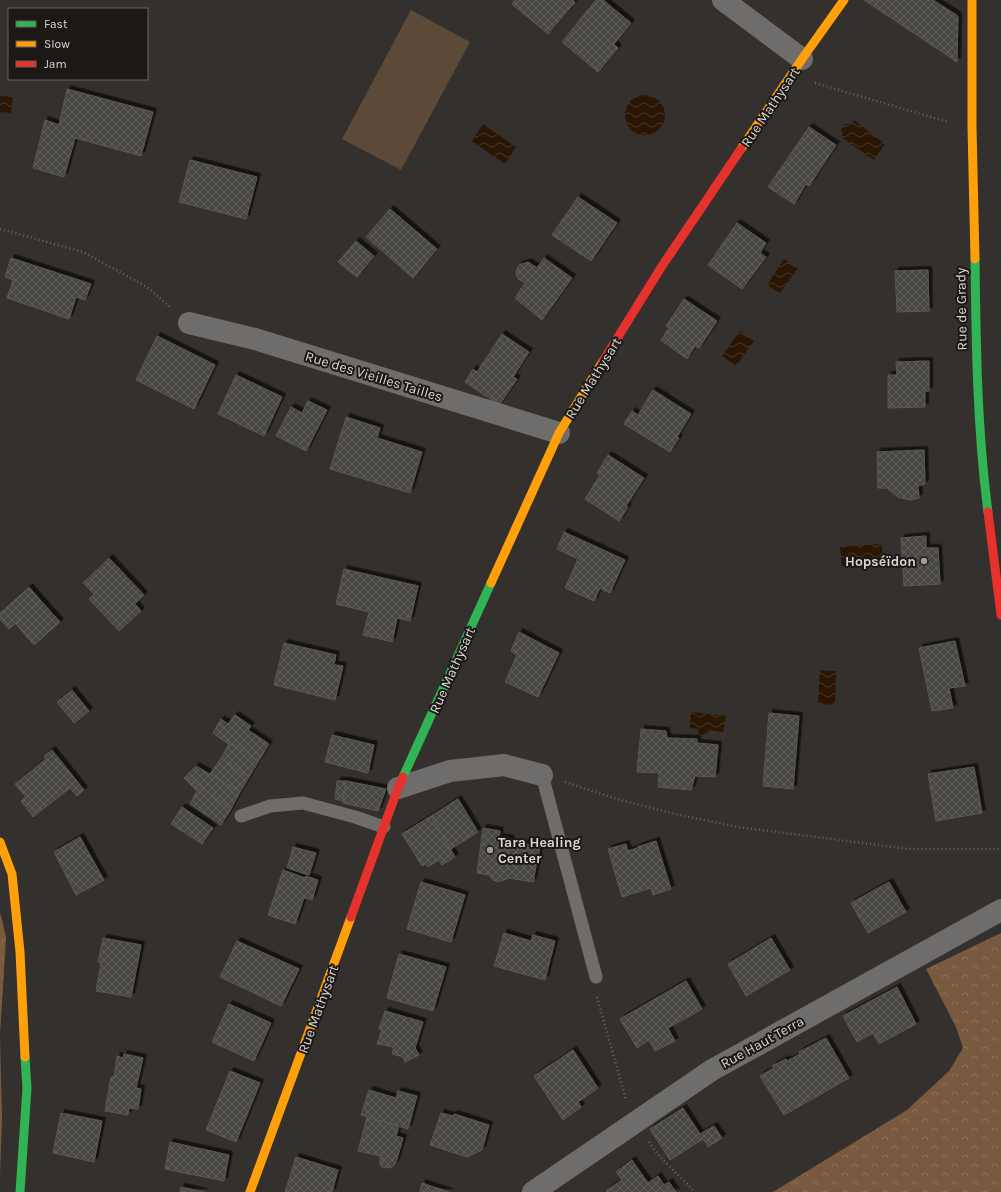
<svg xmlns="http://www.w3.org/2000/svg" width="1001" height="1192" viewBox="0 0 1001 1192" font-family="Karla,sans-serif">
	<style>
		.forest { fill: url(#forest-crowns) }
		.pitch { fill: #5d4938 }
		.water { fill: url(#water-waves) }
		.building { fill: url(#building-cross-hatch); stroke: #5a5755; filter: url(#shadow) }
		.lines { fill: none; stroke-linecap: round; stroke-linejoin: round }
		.path { stroke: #686664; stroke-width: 2.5; stroke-dasharray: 1 3; stroke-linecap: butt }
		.lane { stroke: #6e6d6c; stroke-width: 13 }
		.street { stroke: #6e6d6c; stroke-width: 22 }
		.fast { stroke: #30b455; stroke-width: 9 }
		.slow { stroke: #ff9f0a; stroke-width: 9 }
		.jam { stroke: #e5322d; stroke-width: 9 }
		.poi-dot { fill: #a09d9a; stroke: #1b1816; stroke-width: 1.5 }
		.labels { text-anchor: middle; stroke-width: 4; stroke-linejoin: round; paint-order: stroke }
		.street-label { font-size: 14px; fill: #dbd7d4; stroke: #1b1816 }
		.poi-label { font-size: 14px; font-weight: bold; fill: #dbd7d4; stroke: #1b1816; text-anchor: end }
	</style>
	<defs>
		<pattern id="forest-crowns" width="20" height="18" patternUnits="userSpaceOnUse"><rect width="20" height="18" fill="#795a3e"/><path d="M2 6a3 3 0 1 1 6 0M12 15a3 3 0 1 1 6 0" fill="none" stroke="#8b7159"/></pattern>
		<pattern id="water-waves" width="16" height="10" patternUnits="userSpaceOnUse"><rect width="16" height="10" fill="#2b1604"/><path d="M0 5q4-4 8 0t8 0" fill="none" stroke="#493728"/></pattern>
		<pattern id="building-cross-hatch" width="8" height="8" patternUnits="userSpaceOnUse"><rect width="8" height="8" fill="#484643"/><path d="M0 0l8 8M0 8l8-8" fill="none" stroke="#62605d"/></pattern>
		<filter id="shadow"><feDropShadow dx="3.5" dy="-3.5" stdDeviation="0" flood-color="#0009"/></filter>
	</defs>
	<rect width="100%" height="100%" fill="#33302d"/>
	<path class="forest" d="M0 912 6 937 0 1035 2 1118 0 1176Z
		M1001 933V1192H773L907 1110 949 1071 963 1048 956 1027 926 969Z"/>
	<path class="pitch" d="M411 10 470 42 401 170 342 139Z"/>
	<path class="water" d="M625 115a20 20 0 1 1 40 0a20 20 0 1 1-40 0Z
		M0 96 13 97 11 113 0 112Z
		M854 120 885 144 874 160 841 137 843 133 841 130 844 125 848 123 851 125Z
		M483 124 516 147 505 164 472 141Z
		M784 259 798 268 780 293 767 285Z
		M740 331 754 341 736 366 722 356Z
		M882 544V565L842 567 840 547Z
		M820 670 836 671 835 705 818 704Z
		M691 712 726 716 723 732 709 730 708 733 704 735 699 734 698 729 690 728Z"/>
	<path class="building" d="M515 0H573L575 2 548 34 512 4Z
		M596 0H603L631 23 614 44 618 48 598 72 562 42Z
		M864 0H933L958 16 957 62Z
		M67 89 153 112 141 156 75 138 64 177 33 168 45 120 59 125Z
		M809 127 836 145 809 186 806 184 794 204 768 187Z
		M190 160 257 177 246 219 179 202Z
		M578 197 617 223 591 261 552 235Z
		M390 209 437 249 413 278 366 237Z
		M737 223 766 243 760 253 766 257 742 289 708 265Z
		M356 241 374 256 357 277 338 262Z
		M11 258 91 284 85 300 76 297 69 319 7 298 13 280 5 277Z
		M544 258 572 278 542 320 515 298 525 283 518 279 516 272 519 265 528 262 537 268Z
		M928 270 929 311 897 312 895 271Z
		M684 299 717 321 699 348 695 346 687 359 661 340 669 328 666 326Z
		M502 334 529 352 513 377 517 379 499 405 465 382 473 369 477 372Z
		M157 336 215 365 194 409 136 380Z
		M929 361V391H925V407L888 408V375H897L896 362Z
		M236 375 282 397 264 436 218 414Z
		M653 390 691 414 677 437 679 438 670 452 624 424 632 411 638 415Z
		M308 401 327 410 306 451 276 436 291 407 302 413Z
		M346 417 380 428 377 438 422 452 410 493 330 469Z
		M924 450 925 484 918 486 919 498 911 500 905 499 898 497 887 488H878L877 452Z
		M608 455 644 478 626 506 628 507 619 521 585 499 600 475 597 473Z
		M564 532 625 560 610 593 600 588 594 601 565 588 578 559 557 549Z
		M926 536V548H938L940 584 904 586 901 538Z
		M109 558 144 595 135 604 141 611 119 631 89 599 94 594 83 583Z
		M344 569 418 586 410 621 397 618 392 642 363 635 369 612 336 604Z
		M29 587 41 601 9 629 0 619V613Z
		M41 601 60 622 34 645 15 623Z
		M519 632 559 653 538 697 505 682 517 655 511 651Z
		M955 641 965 686 949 688 953 708 932 711 919 648Z
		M284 643 336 655 334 665 343 666 335 700 274 685Z
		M72 690 89 711 74 723 57 702Z
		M769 713 799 716 793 789 763 786Z
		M235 715 251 726 248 730 269 744 258 762 235 745 230 742 228 744 213 733 221 719 228 724Z
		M641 729 666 731 667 738 697 739V743L718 745 715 777 695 776 691 790 658 787 659 773 637 772Z
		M332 735 374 745 368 773 325 762Z
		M230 742 235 745 258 762 249 777 221 758Z
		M52 750 84 790 77 796 70 788 33 817 21 801 26 797 15 784 46 759 44 756Z
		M221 758 249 777 240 792 210 774Z
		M196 766 240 792 231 809 186 776Z
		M974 767 982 813 936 821 928 774Z
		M186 776 231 809 221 825 190 804 197 791 184 778Z
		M337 781H346L343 801 335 799Z
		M346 781 386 789 378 811 343 803Z
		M458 799 478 832 451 849 431 816Z
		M182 807 213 828 202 844 171 824Z
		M431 816 455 857 442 865 439 860 428 867 425 864 422 866 402 834Z
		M483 828 500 831 499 837 511 839 510 842 540 846 533 882 509 878 499 882 493 880 489 875 477 873Z
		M80 837 104 880 76 895 54 852Z
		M656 841 671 889 653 895 651 888 622 897 608 849 626 844 628 851 637 848V847Z
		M293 847 316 853 309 875 287 868Z
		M283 870 305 878 306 876 318 880 312 900 304 898 295 924 268 915Z
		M421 882 465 895 451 942 407 929Z
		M889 882 906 912 868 933 851 903Z
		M504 933 531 941 533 935 555 941 545 980 494 966Z
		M103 938 141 945 131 997 96 991 101 963 98 962Z
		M771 938 790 970 746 996 728 964Z
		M237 941 299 969 281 1006 220 977Z
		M399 954 446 967 433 1011 387 998Z
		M686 981 702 1009 668 1028 675 1041 655 1051 649 1040 637 1048 620 1019Z
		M897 987 916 1024 879 1044 873 1033 857 1042 843 1016Z
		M229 1004 271 1023 254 1061 212 1042Z
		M385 1011 423 1022 415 1048 419 1055 405 1062 403 1057 392 1054 394 1047 377 1044 382 1029H379Z
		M826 1038 849 1078 784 1115 760 1076 774 1068 772 1066 786 1059 787 1061 800 1054 799 1052Z
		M573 1050 598 1088 578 1102 581 1107 563 1120 534 1076Z
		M124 1054 143 1058 136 1088 141 1089 138 1109 129 1108 128 1115 105 1111 111 1077H114L117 1056 123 1058Z
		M230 1071 260 1083 236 1142 206 1130Z
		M369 1090 396 1098 398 1091 417 1096 408 1129 361 1115Z
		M683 1108 700 1134 714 1126 722 1138 708 1147 703 1139 670 1160 650 1129Z
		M61 1113 102 1121 94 1162 53 1153Z
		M441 1113 453 1116 454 1114 489 1125 482 1150 467 1157 430 1145Z
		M367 1117 399 1126 396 1136 403 1138 397 1159 395 1164 391 1168 382 1167 380 1164V1156L358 1151Z
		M170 1142 229 1155 224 1181 165 1169Z
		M296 1157 338 1170 332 1192H285Z
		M632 1160 648 1183 658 1176 664 1185 669 1182 676 1192H607L606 1191 622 1180 616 1172Z
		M422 1183 449 1192H420Z
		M181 1187 204 1192H180Z"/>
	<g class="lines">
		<path class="path" d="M815 83 948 122
			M0 229 83 252 147 287 170 307
			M565 782 620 800 680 815 738 827 909 849H1001
			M597 997 626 1100
			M649 1142 660 1157 695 1192"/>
		<path class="lane" d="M542 775 596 977
			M241 816 270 806 303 803 355 817 384 827"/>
		<path class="street" d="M723 0 802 59
			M189 323 255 339 559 433
			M398 788 450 771 504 765 542 775
			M533 1192 712 1070 1001 910"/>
		<path class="fast" d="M975 259C976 344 977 428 988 512
			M403 777 491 583
			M20 1192 27 1088 25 1057"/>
		<path class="slow" d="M972 0V127L975 259
			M741 149 802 59 844 0
			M491 583 559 433 603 361
			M0 842 12 874 20 952 25 1057
			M250 1192 351 917"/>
		<path class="jam" d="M603 361 662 266 741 149
			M988 512 1001 615
			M351 917 398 788 403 777"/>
	</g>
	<g class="poi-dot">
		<circle cx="924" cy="561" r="4"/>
		<circle cx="490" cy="850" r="4"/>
	</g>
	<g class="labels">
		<g class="street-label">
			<text transform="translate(770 107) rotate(-56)" y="5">Rue Mathysart</text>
			<text transform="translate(961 309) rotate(-91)" y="5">Rue de Grady</text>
			<text transform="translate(374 376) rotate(17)" y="5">Rue des Vieilles Tailles</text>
			<text transform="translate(593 378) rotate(-58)" y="5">Rue Mathysart</text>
			<text transform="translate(452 670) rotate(-66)" y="5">Rue Mathysart</text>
			<text transform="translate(318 1009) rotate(-70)" y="5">Rue Mathysart</text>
			<text transform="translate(762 1042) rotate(-29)" y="5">Rue Haut Terra</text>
		</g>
		<g class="poi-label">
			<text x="916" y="566">Hopséïdon</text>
			<text x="498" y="847" text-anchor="start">Tara Healing<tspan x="498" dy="16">Center</tspan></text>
		</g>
	</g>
	<rect x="8" y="8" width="140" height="72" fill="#1b1816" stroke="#686462"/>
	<rect x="16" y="21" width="20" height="6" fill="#30b455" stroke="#686462"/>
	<text x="44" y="28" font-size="12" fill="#dbd7d4">Fast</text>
	<rect x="16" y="41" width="20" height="6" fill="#ff9f0a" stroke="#686462"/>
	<text x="44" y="48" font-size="12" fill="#dbd7d4">Slow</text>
	<rect x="16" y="61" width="20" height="6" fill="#e5322d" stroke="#686462"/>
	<text x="44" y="68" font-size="12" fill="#dbd7d4">Jam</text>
</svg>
